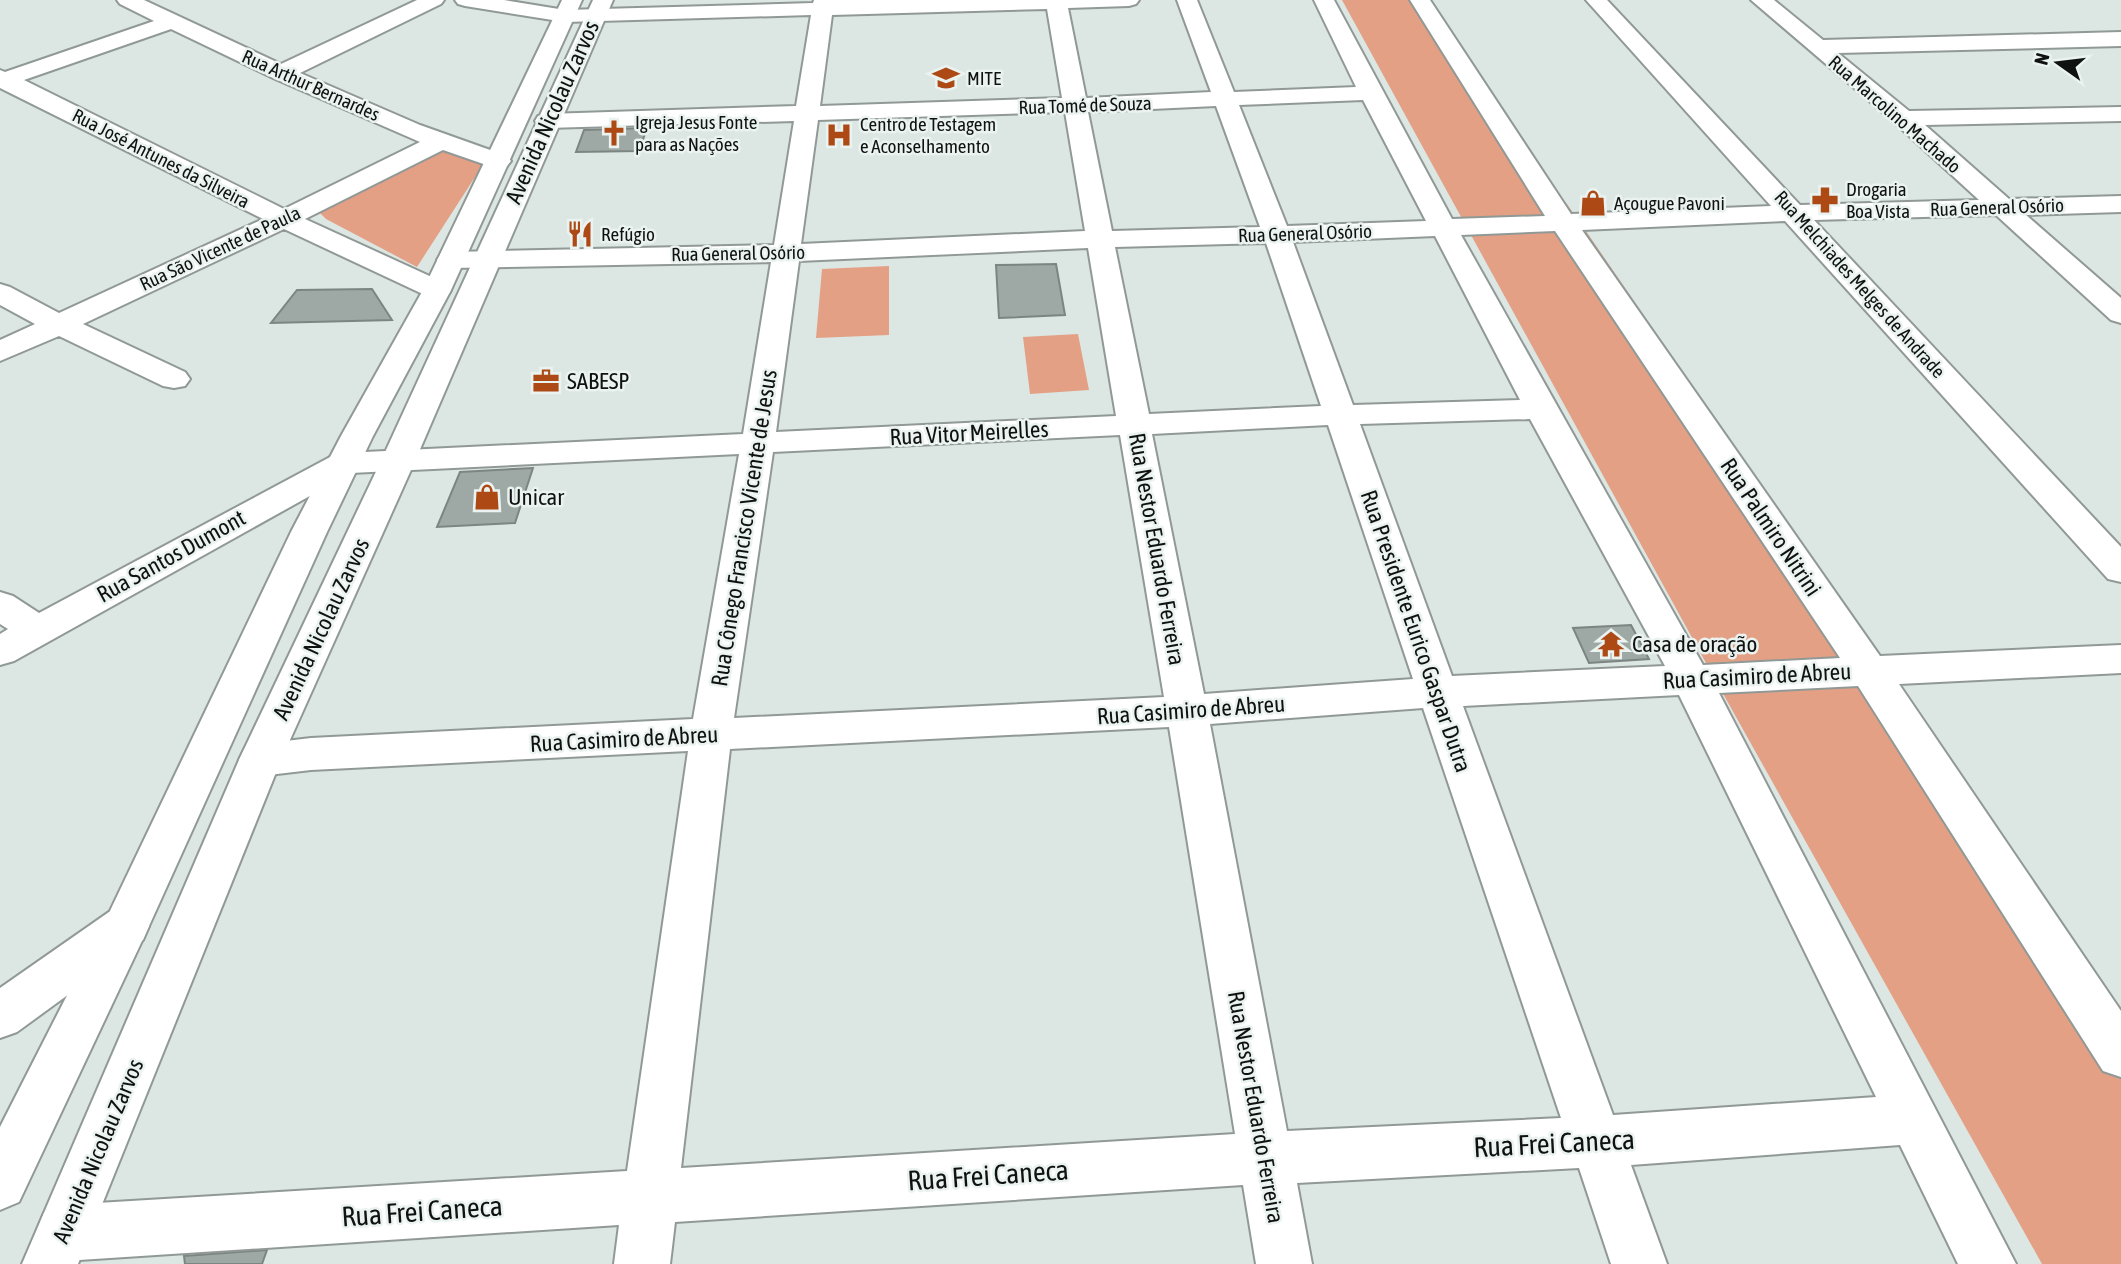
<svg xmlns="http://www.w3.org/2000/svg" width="2121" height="1264" viewBox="0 0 2121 1264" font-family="'Asap Condensed',sans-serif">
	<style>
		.green { fill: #e4a084 }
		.building { fill: #9ea8a4; stroke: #7c8582; stroke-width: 2 }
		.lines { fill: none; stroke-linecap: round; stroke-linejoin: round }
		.minor-casing { stroke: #909996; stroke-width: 4 }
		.major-casing { stroke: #909996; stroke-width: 4 }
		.minor { fill: #fff; fill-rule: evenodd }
		.major { fill: #fff; fill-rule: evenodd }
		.labels { text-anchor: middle; stroke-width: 5; stroke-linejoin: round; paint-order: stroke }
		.far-poi-label { font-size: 19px; fill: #0f1211; stroke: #eaf3f0; text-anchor: start }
		.far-street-label { font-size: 19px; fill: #0f1211; stroke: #eaf3f0 }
		.street-label { font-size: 23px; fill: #0f1211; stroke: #eaf3f0 }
		.poi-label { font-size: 23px; fill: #0f1211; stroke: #eaf3f0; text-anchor: start }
		.near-street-label { font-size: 28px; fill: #0f1211; stroke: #eaf3f0 }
	</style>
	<rect width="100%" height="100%" fill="#dce6e3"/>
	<path class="green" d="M1342 0H1416L1577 218 2121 1012V1264H2042L1712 674Z
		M448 148 486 160 417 267 326 219 318 211 437 150Z
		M889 266V335L816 338 822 269Z
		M1078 334 1089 390 1030 394 1023 337Z"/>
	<path class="building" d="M647 128 639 151 576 152 584 130Z
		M1056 264 1065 315 999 318 996 265Z
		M372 289 392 320 271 323 297 290Z
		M533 468 515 523 437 527 460 472Z
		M1631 625 1649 659 1589 663 1573 628Z
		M267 1250 262 1264H185L184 1256Z"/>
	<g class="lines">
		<g class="minor-casing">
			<path id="minor" d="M117 0H144L281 64 417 0H444L441 4 300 73 420 125 507 156 511 161 507 166 498 169 443 150 305 219 447 284 451 290 447 296 437 299 427 296 284 229 83 324 185 372 190 379 185 386 174 388 163 386 59 336 0 361V340L35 324 0 305V284L10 287 59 313 263 219 0 88V70L5 72 154 21 120 4ZM171 29 273 78 420 142 284 209 24 80Z
				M455 0H504L565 10 813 3 814 0H1139L1136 4 1129 6 1068 8 1086 98 1211 92 1177 0H1197L1234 92 1356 87 1314 0H1334L1452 219 1545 216 1410 0H1430L1571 214 1771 206 1586 0H1607L1800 205 1979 200 1895 123 1751 0H1774L1823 40 2121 32V46L1838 53 1909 111 2121 107V121L1925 125 2009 199 2121 196V212L2026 215 2121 298V323L2111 320 1996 215 1814 220 2121 547V582L2108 579 1785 221 1582 230 1880 656 2121 645V673L1899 684 2121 1011V1077L2103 1071 1858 686 1719 693 2016 1264H1958L1900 1145 1631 1165 1667 1264H1611L1579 1168 1297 1183 1312 1264H1256L1243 1185 675 1222 670 1264H614L619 1225 64 1261 44 1253 36 1233 44 1213 64 1205 627 1171 688 751 311 770 260 776 245 772 239 760 245 748 260 744 311 738 693 719 739 454 351 473 14 661 0 665V634L8 629 0 624V592L13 596 39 613 332 456 344 453 743 434 771 262 451 268 441 266 437 260 441 254 451 252 774 245 794 121 547 128 538 126 535 121 538 116 547 114 796 106 811 15 565 22 465 6 458 4ZM1047 9 1062 98 820 106 832 15ZM1363 100 1426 221 1287 226 1239 105ZM1216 106 1260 227 1112 231 1088 112ZM1065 112 1085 231 801 244 818 120ZM1555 231 1840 658 1703 665 1461 235ZM1435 236 1520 400 1353 405 1293 242ZM1266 243 1321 406 1149 414 1115 247ZM1088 248 1116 416 776 432 799 261ZM1530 419 1665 666 1452 676 1360 424ZM1328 425 1413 679 1204 694 1152 434ZM1120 435 1164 697 734 718 773 452ZM1679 695 1876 1097 1613 1115 1463 706ZM1423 708 1561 1118 1287 1131 1210 724ZM1169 727 1235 1134 681 1168 730 749Z
				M126 906 143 912 149 926 143 940 17 1032 0 1038V988L109 912Z"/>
		</g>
		<g class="major-casing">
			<path id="major" d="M562 0H582L451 290 373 436 327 532 149 926 19 1202 0 1210V1127L109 913 291 532 341 436 423 290Z
				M593 0H613L415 461 281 760 78 1264H22L239 760 381 461Z"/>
		</g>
		<use href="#minor" class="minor"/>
		<use href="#major" class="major"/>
	</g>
	<defs>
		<g id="university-bare" transform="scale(2.1)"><path d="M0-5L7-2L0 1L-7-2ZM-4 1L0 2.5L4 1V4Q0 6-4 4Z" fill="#ad4915" stroke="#eaf3f0" stroke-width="2.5" paint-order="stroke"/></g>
		<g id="church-bare" transform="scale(2.1)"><path d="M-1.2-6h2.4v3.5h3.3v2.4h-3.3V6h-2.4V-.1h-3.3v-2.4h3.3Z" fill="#ad4915" stroke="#eaf3f0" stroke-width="2.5" paint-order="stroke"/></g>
		<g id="hospital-bare" transform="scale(2.1)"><path d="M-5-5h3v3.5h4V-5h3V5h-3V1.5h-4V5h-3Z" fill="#ad4915" stroke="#eaf3f0" stroke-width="2.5" paint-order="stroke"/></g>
		<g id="pharmacy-bare" transform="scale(2.1)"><path d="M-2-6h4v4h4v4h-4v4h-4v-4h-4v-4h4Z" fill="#ad4915" stroke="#eaf3f0" stroke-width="2.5" paint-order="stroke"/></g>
		<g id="shop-bare" transform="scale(2.1)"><path d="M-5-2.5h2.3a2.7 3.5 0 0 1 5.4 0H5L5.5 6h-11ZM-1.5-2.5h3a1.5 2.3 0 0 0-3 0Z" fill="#ad4915" stroke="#eaf3f0" stroke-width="2.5" paint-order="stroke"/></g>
		<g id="restaurant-bare" transform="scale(2.1)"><path d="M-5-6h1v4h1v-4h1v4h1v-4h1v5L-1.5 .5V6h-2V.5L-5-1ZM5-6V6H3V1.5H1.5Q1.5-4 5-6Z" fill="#ad4915" stroke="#eaf3f0" stroke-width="2.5" paint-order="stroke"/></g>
		<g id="office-bare" transform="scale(2.1)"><path d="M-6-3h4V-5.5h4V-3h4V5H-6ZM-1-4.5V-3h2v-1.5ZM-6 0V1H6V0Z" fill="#ad4915" stroke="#eaf3f0" stroke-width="2.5" paint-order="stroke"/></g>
		<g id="temple-bare" transform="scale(2.1)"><path d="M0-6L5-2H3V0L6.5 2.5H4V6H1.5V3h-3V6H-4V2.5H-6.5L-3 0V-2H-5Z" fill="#ad4915" stroke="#eaf3f0" stroke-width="2.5" paint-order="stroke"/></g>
	</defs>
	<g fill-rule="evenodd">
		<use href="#university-bare" x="946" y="78"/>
		<use href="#church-bare" x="614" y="133"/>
		<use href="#hospital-bare" x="839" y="135"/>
		<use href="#pharmacy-bare" x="1825" y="200"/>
		<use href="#shop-bare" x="1593" y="203"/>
		<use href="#restaurant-bare" x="580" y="234"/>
		<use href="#office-bare" x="546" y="381"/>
		<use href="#shop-bare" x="487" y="497"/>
		<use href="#temple-bare" x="1611" y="644"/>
	</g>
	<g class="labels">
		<g class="far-poi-label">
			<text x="967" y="85">MITE</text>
			<text x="635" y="129">Igreja Jesus Fonte<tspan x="635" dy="22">para as Nações</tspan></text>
			<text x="860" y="131">Centro de Testagem<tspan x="860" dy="22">e Aconselhamento</tspan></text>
			<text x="1846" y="196">Drogaria<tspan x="1846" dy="22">Boa Vista</tspan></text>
			<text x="1614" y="210">Açougue Pavoni</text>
			<text x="601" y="241">Refúgio</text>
		</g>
		<g class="far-street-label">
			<text transform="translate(311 85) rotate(24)" y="7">Rua Arthur Bernardes</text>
			<text transform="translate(1085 105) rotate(-2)" y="7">Rua Tomé de Souza</text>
			<text transform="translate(1895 114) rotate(41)" y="7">Rua Marcolino Machado</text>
			<text transform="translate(161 158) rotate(27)" y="7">Rua José Antunes da Silveira</text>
			<text transform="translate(1997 207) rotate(-2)" y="7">Rua General Osório</text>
			<text transform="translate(1305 233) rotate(-2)" y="7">Rua General Osório</text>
			<text transform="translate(220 248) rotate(-25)" y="7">Rua São Vicente de Paula</text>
			<text transform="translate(738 253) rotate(-1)" y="7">Rua General Osório</text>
			<text transform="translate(1860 284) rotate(48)" y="7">Rua Melchiades Melges de Andrade</text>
		</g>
		<g class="street-label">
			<text transform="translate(552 112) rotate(-66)" y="8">Avenida Nicolau Zarvos</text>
			<text transform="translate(969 433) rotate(-3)" y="8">Rua Vitor Meirelles</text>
			<text transform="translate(1771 527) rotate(56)" y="8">Rua Palmiro Nitrini</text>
			<text transform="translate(744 528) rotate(-81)" y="8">Rua Cônego Francisco Vicente de Jesus</text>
			<text transform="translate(1157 549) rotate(80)" y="8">Rua Nestor Eduardo Ferreira</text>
			<text transform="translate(171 556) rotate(-29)" y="8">Rua Santos Dumont</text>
			<text transform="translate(321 629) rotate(-65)" y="8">Avenida Nicolau Zarvos</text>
			<text transform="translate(1416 631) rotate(71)" y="8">Rua Presidente Eurico Gaspar Dutra</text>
			<text transform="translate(1757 676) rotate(-3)" y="8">Rua Casimiro de Abreu</text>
			<text transform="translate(1191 710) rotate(-4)" y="8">Rua Casimiro de Abreu</text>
			<text transform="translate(624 739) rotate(-3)" y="8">Rua Casimiro de Abreu</text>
			<text transform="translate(1256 1107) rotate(80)" y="8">Rua Nestor Eduardo Ferreira</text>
			<text transform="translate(98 1151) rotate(-67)" y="8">Avenida Nicolau Zarvos</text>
		</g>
		<g class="poi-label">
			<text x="567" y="389">SABESP</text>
			<text x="508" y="505">Unicar</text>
			<text x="1632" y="652">Casa de oração</text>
		</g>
		<g class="near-street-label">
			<text transform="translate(1554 1143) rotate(-3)" y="10">Rua Frei Caneca</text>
			<text transform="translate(988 1175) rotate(-4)" y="10">Rua Frei Caneca</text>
			<text transform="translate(422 1211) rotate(-4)" y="10">Rua Frei Caneca</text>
		</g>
	</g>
	<g transform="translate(2058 63) rotate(284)" stroke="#eaf3f0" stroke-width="5" paint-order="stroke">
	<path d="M0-5L12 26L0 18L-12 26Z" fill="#0f1211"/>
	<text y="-10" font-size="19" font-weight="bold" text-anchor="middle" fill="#0f1211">N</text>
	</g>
</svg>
